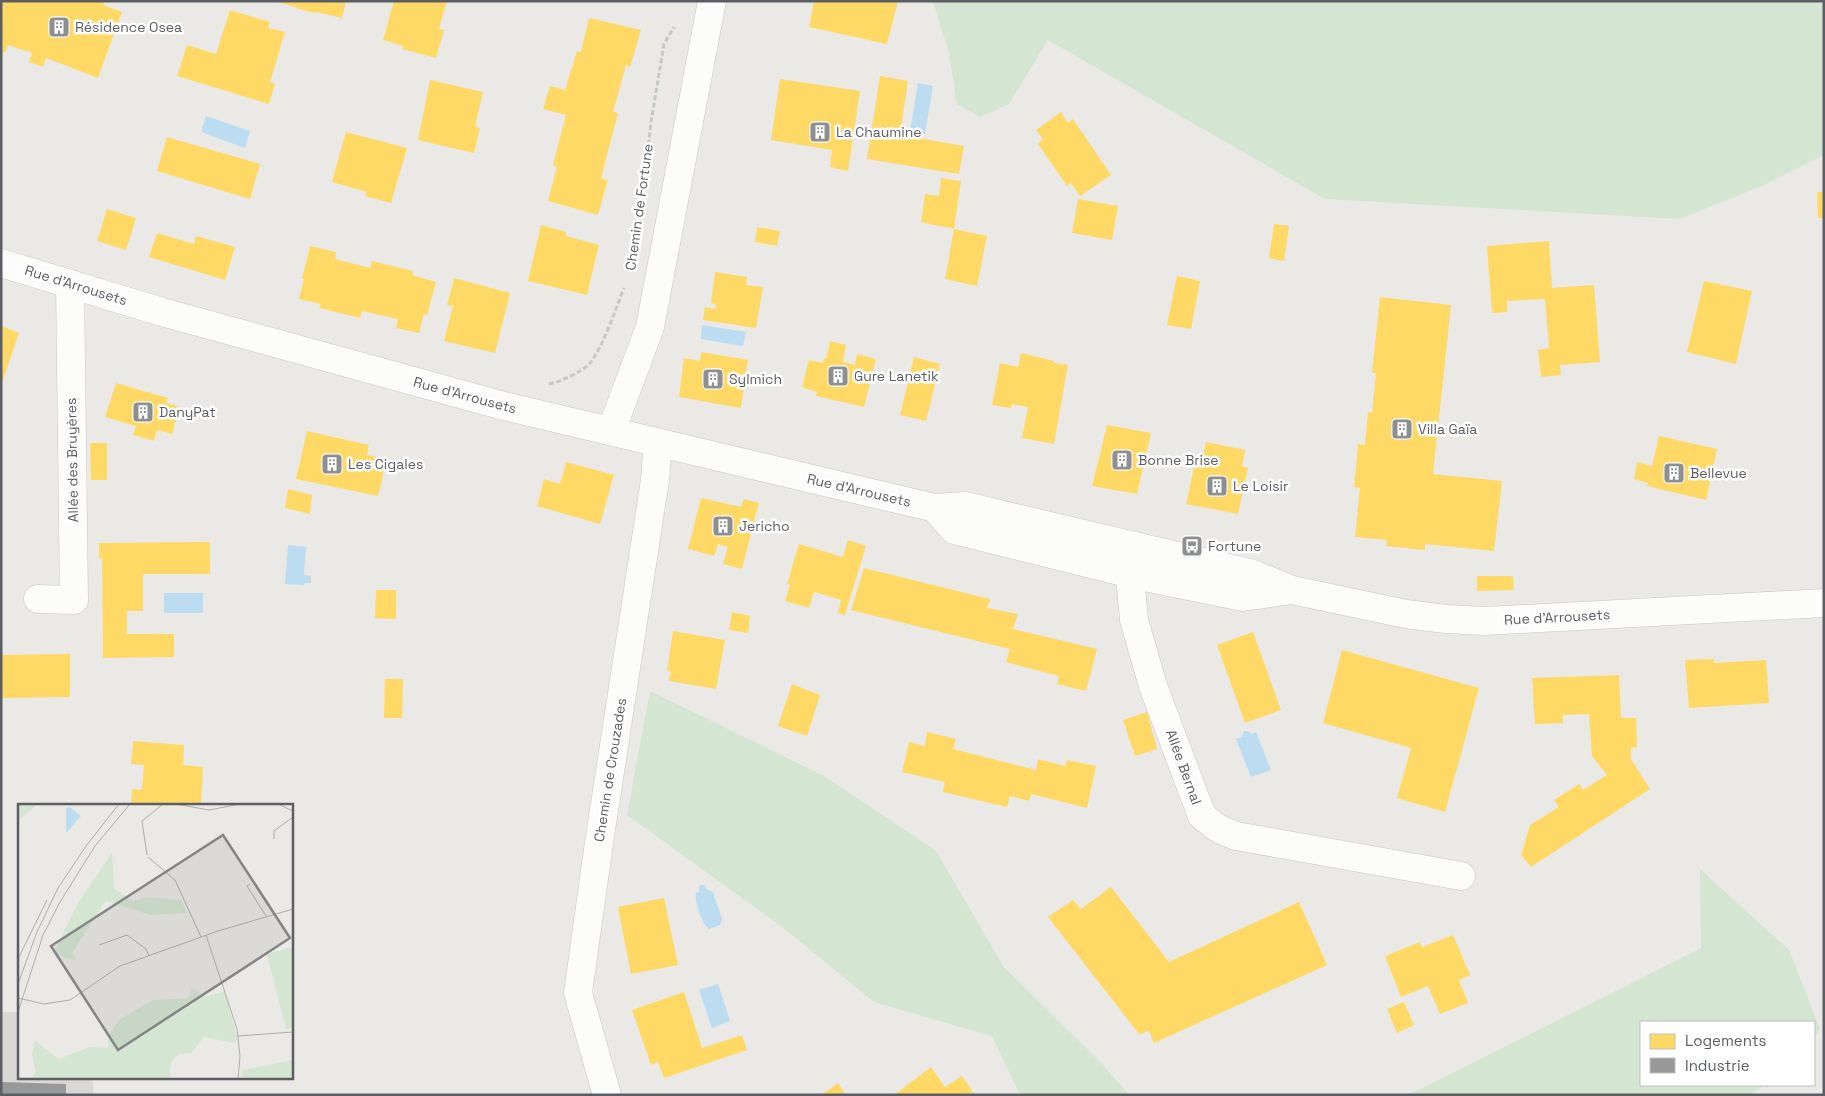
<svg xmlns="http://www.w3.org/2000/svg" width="1825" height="1096" viewBox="0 0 1825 1096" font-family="'Space Grotesk',sans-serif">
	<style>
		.industrial { fill: #dad8d5 }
		.green { fill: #d4e5d1 }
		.water { fill: #bcdcf2 }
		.homes { fill: #ffd966 }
		.industry { fill: #999 }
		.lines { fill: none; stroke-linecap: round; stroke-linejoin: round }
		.minor-casing { stroke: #c7c7c7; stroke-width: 29 }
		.secondary-casing { stroke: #c7c7c6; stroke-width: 29 }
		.path { stroke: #c5cac7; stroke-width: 3; stroke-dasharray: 5 2.5; stroke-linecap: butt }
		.minor { stroke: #fcfcfb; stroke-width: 28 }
		.secondary { stroke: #fcfcfb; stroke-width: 28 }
		.labels { text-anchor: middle; stroke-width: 5; stroke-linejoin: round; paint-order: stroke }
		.poi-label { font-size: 14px; fill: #5b5e62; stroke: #fff; text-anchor: start }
		.street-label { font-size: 14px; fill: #5b5e62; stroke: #fff }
		.inset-road { fill: none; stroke: #adadad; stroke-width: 1 }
		.view { fill: #838587; fill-opacity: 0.15; stroke: #838587; stroke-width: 2.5 }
		.inset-edge { fill: none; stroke: #5b5e62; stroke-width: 2.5 }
	</style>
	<rect width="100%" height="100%" fill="#eae9e5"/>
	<path class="industrial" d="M1 1012H19V1077H92L94 1095H1Z"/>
	<path class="green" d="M933 1H1824V155L1764 185 1679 219 1325 199 1048 40 1009 104 980 117 957 104 949 53Z
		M650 691 824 776 936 851 1003 966 1104 1066 1129 1095H1020L992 1036 874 1002 781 926 627 815Z
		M1700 869 1789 950 1820 1029 1814 1037V1022H1641V1085H1766L1749 1095H1405L1425 1087 1701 948Z"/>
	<path class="water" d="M918 83 933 86 925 134 910 131Z
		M206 116 250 131 245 148 201 132Z
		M702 325 746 332 743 346 701 339Z
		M288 545 306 547 304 575 311 576V583H305L304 585 285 584Z
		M164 593H203V613H164Z
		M1244 731H1249L1251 734 1256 732 1271 770 1251 777 1236 739 1242 737Z
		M701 885H704L706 889 713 892 722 919 720 925 709 929C702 925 694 900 696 893L699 892V887Z
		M718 984 730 1021 712 1028 699 990Z"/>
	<path class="homes" d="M1 1H105L103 5 122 12 98 78 46 58 43 67 29 62 32 53 8 45 5 53 1 51Z
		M276 1H346L342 18 316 12 315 13 306 11Z
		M394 1H447L439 29 444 30 436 58 402 49 403 46 383 40Z
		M814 1H898L887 44 809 27Z
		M230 10 270 22 268 28 285 32 270 82 275 84 269 104 177 76 187 45 216 54Z
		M589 18 641 30 630 67 626 65 613 112 618 113 601 178 608 180 598 215 548 201 557 167 553 165 566 115 543 109 550 86 565 90 577 51 581 52Z
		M880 76 908 81 900 135 964 146 959 174 867 159Z
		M780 79 860 91 848 171 830 167 832 150 771 140Z
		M430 80 483 92 475 126 480 128 474 153 418 140Z
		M1061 112 1068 123 1073 119 1111 175 1080 196 1071 183 1067 186 1038 144 1043 139 1036 130Z
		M346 132 407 148 391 203 365 196 367 192 332 182Z
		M167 137 260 164 250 199 157 171Z
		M941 178 961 181 954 229 921 222 925 194 939 196Z
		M1817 192H1824V218H1818Z
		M1078 199 1118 206 1112 240 1072 233Z
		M107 209 136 218 126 250 97 241Z
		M1274 224 1289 226 1284 261 1269 258Z
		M541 225 566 232V236L599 245 587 295 528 281Z
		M757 227 780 231 777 246 755 242Z
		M954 229 987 236 977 286 945 279Z
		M157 233 194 244 196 236 235 247 225 280 149 257Z
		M1549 241 1552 288 1594 285 1600 362 1560 365 1561 375 1541 377 1538 350 1549 348 1545 299 1507 301V312L1492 313 1487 246Z
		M310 246 336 252 335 259 370 268 372 261 413 271 412 275 436 282 427 315 424 314 419 333 396 328 398 319 362 311 360 318 319 308 321 304 299 299 304 279H302Z
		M715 272 747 277 746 285 763 287 756 328 703 320 705 307 715 309 716 304 711 303Z
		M1177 276 1200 281 1191 329 1167 325Z
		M454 278 510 293 495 353 444 341 453 306 447 305Z
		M1704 281 1752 291 1736 364 1687 352Z
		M1380 297 1451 305 1433 474 1502 481 1494 551 1425 544V550L1386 546 1387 540 1355 537 1360 488 1354 487 1358 444 1365 445 1368 412 1372 413 1376 373H1372Z
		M1 326 19 333 2 383H1Z
		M830 341 846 345 843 362 855 365 857 354 876 359 864 407 816 396 817 392 802 387 809 360 823 363 824 358 826 359Z
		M701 352 748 360 741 408 679 397 684 358 700 361Z
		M1021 353 1054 361V363L1068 365 1054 444 1022 438 1028 407 1012 404 1011 408 992 405 1000 363 1018 367Z
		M914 357 940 364 926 421 900 415Z
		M116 383 168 398 166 403 180 407 172 434 157 430 154 441 133 435 136 426 105 417Z
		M1107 425 1151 433 1137 494 1092 486Z
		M307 431 369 445 367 455 387 459 378 496 296 479Z
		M1659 436 1717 449 1706 500 1647 486 1648 483 1634 479 1637 462 1652 466Z
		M1206 442 1245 450 1242 466 1248 468 1238 514 1186 504 1196 458 1202 459Z
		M90 443H107V480H91Z
		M566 462 614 475 600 524 537 506 544 479 560 484Z
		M288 489 312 495 310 514 285 508Z
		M701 498 741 507 744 499 759 503 742 569 723 564 728 547 718 544 714 556 688 549Z
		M848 540 866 546 845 615 838 613 841 600 814 592 809 608 785 601 790 585 787 584 799 544 843 557Z
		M210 542V574H143V611H127V634H174V657L103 658 102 558 99 559V543Z
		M864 568 990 599 987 608 1018 614 1013 629 1097 649 1086 691 1057 684 1059 676 1006 662 1010 649 851 610Z
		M1477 576H1513L1514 590 1477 591Z
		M376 590H396V619L375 618Z
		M732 612 750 616 748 633 729 630Z
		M673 631 725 640 716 689 669 681 671 671H667Z
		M1253 632 1281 710 1245 723 1217 645Z
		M1342 650 1479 688 1445 812 1397 798 1411 748 1323 723Z
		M70 654V697L1 698V655Z
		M1714 659V663L1766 660 1769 703 1689 708 1685 660Z
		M1619 675 1621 718H1636L1637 747 1631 748V759L1650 789 1531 867 1521 855 1530 825 1559 807 1554 800 1579 784 1583 790 1607 775 1592 756 1589 714 1563 715V723L1535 724 1532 678Z
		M385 679H403L402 718H384Z
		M792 684 820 695 807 736 778 726Z
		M1147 712 1157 749 1135 756 1123 720Z
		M927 732 956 739 953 749 1036 770 1038 759 1065 766 1067 760 1096 766 1087 808 1031 794 1029 801 1010 796 1007 807 943 792 945 782 902 772 909 742 925 746Z
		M133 741 184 745 183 765 203 767 201 805H131L132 789 142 790 144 765 131 764Z
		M1111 887 1169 962 1299 902 1327 965 1154 1043 1149 1031 1139 1034 1048 917 1073 900 1081 909Z
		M664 898 678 965 631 974 618 907Z
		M1453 935 1470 975 1459 980 1468 1003 1440 1014 1428 986 1401 997 1385 956 1420 942 1422 947Z
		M684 992 702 1048 742 1035 747 1050 664 1078 658 1062 651 1065 632 1010Z
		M1404 1002 1414 1025 1397 1033 1387 1009Z
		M931 1067 945 1087 962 1076 975 1095H894Z
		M838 1083 846 1095H821Z"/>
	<path class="industry" d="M1 1082 66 1084V1095H1Z"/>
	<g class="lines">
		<g class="minor-casing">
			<path id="minor" d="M611 431 650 327 712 1
				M1135 575 1131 587 1134 620 1153 686 1202 816 1219 829 1236 836 1461 876
				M38 599 74 600 70 284
				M607 1095 578 993 599 843 655 480 658 443"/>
		</g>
		<g class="secondary-casing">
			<path id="secondary" d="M1 263 162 312 504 406 935 508 965 506 1253 574 1292 590 1406 614 1446 619 1485 621 1824 603
				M935 508 954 530 1135 575 1243 597 1292 590"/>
		</g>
		<path class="path" d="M644 182 651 122 664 44 674 27
			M549 384C560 382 584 371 590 363 604 345 615 310 624 288"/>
		<use href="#minor" class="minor"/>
		<use href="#secondary" class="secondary"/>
	</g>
	<defs>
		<g id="building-square" transform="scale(1.125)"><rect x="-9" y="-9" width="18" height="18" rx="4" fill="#8d8f90" stroke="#fff"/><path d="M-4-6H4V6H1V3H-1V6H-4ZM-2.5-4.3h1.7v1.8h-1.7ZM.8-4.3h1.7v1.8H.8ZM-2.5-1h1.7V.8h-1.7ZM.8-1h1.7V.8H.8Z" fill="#fff"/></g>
		<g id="bus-square" transform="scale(1.125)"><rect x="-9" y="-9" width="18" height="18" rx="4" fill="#8d8f90" stroke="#fff"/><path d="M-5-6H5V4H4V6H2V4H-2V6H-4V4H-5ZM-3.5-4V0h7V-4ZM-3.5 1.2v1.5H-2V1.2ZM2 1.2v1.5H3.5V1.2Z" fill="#fff"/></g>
	</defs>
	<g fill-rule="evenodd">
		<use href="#building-square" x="59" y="27"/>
		<use href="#building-square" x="820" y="132"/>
		<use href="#building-square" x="838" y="376"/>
		<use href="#building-square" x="713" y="379"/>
		<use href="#building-square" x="143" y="412"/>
		<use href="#building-square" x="1402" y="429"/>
		<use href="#building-square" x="1122" y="460"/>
		<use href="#building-square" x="332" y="464"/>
		<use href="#building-square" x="1674" y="473"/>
		<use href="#building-square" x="1217" y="486"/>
		<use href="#building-square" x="723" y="526"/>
		<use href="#bus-square" x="1192" y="546"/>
	</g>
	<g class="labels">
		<g class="poi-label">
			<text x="75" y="32">Résidence Osea</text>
			<text x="836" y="137">La Chaumine</text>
			<text x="854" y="381">Gure Lanetik</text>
			<text x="729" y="384">Sylmich</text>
			<text x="159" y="417">DanyPat</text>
			<text x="1418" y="434">Villa Gaïa</text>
			<text x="1138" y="465">Bonne Brise</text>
			<text x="348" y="469">Les Cigales</text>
			<text x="1690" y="478">Bellevue</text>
			<text x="1233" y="491">Le Loisir</text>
			<text x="739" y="531">Jericho</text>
			<text x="1208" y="551">Fortune</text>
		</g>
		<g class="street-label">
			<text transform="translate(639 207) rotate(-82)" y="5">Chemin de Fortune</text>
			<text transform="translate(76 285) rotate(17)" y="5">Rue d'Arrousets</text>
			<text transform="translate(465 395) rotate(15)" y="5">Rue d'Arrousets</text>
			<text transform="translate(72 460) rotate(-91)" y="5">Allée des Bruyères</text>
			<text transform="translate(859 490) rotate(13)" y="5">Rue d'Arrousets</text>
			<text transform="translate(1557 617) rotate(-3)" y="5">Rue d'Arrousets</text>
			<text transform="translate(1184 767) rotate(70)" y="5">Allée Bernal</text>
			<text transform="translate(610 770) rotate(-81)" y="5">Chemin de Crouzades</text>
		</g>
	</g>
	<g transform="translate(18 804)">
		<rect width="275" height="275" fill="#eae9e5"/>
		<path d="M0 0H20L0 17ZM94 49 96 85 115 97 129 93 163 96 169 109 132 111 88 97 54 149 59 156 46 154 38 148 39 142 60 99ZM275 143V224L268 225 249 150ZM173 183 187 193 207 187 219 234 217 239 186 233 173 249 161 250 153 258 151 275H14L18 267 14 250 17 237 41 255 72 243 91 244 90 233 101 216 135 196 171 194ZM275 256V275H223L225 266Z" fill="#d4e5d1"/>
		<path d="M52 3 63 12 48 29V4Z" fill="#bcdcf2"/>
		<path class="inset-road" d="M158 0 191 6 222 0M260 0 275 7M256 35V27L275 13M129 51 124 17 145 0M130 53 157 76 183 133M232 80 229 82 248 112M188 131 219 225 222 252 220 275M81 141 109 131 128 145 131 152M0 155 29 96M0 180 19 128 40 84 68 42 101 0M0 194 26 200 52 196 102 162 200 127 275 105M0 208 25 131 42 98 77 42 112 0M220 232 275 228"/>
		<path class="view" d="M205 31 272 134 100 246 33 142Z"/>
		<rect width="275" height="275" class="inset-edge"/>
	</g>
	<rect width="1825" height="1096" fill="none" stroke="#5b5e62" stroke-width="5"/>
	<rect x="1640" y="1021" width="175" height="65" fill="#ffffff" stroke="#bdbfc0"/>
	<rect x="1650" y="1034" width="25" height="15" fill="#ffd966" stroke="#bdbfc0"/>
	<text x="1685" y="1046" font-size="15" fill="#5b5e62">Logements</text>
	<rect x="1650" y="1058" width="25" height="15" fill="#999999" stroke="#bdbfc0"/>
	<text x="1685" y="1071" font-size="15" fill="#5b5e62">Industrie</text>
</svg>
